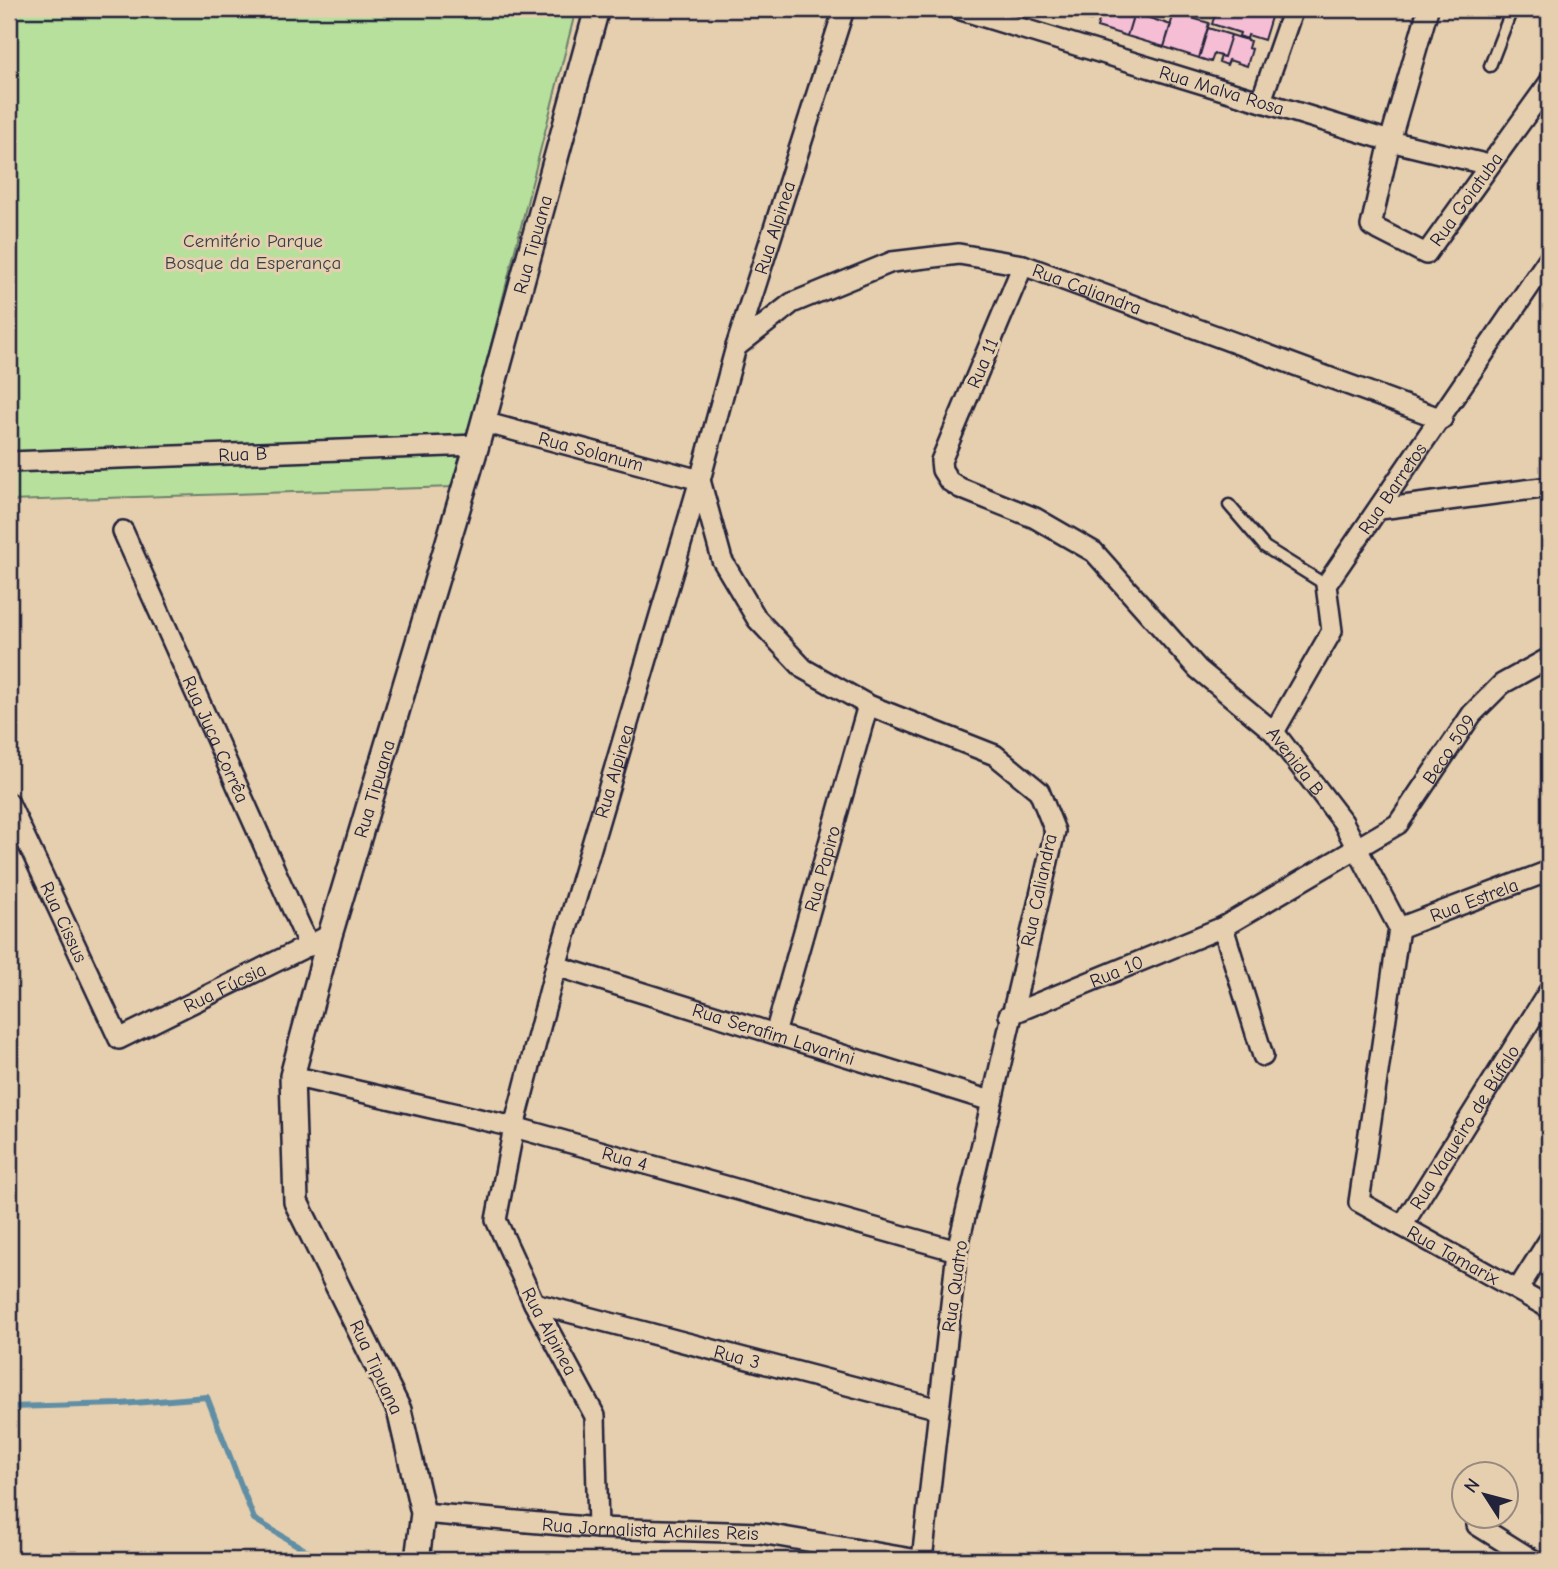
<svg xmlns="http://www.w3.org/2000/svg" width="1558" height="1569" viewBox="0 0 1558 1569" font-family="'Comic Neue',sans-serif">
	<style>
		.green { fill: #b7e09c; stroke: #6c816c; stroke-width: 2 }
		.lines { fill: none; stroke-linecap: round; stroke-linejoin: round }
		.stream { stroke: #618fa5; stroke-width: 6 }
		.building { fill: #f5bed4; stroke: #22223b; stroke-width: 2 }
		.service-casing { stroke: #22223b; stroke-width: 15 }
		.minor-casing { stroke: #22223b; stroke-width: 24 }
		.tertiary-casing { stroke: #22223b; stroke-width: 28 }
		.service { stroke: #e6cfaf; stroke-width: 10 }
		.minor { stroke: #e6cfaf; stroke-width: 19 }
		.tertiary { stroke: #e6cfaf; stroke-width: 23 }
		.labels { text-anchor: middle; stroke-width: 6; stroke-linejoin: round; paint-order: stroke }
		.street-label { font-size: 19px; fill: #22223b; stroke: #e6cfaf }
		.park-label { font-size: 19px; fill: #383e4a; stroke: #e6cfaf }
	</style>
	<rect width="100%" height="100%" fill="#e6cfaf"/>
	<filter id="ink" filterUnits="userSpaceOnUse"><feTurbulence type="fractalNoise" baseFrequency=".0143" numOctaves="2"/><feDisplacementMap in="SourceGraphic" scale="14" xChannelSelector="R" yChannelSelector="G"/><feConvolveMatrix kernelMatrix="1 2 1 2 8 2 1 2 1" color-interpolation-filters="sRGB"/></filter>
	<g filter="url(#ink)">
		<path class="green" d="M9 9H576L455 487 9 501Z"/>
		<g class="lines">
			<path class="stream" d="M9 1407 121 1404 207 1397 254 1519 322 1560"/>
		</g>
		<path class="building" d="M1059 9H1095L1091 20 1057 14Z
			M1103 9H1135L1127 36 1097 27Z
			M1217 9H1249L1271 17 1264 40 1248 35 1247 39 1239 36 1240 33 1212 24Z
			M1134 13 1171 25 1164 47 1127 36Z
			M1174 13 1209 23 1199 58 1164 47Z
			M1208 28 1231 35 1224 57 1214 54 1211 62 1199 58Z
			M1231 35 1250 41 1248 48 1252 49 1247 66 1229 60 1227 65 1219 62 1221 56 1224 57Z"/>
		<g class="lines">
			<g class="service-casing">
				<path id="service" d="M1490 66 1512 9
					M1229 505 1265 547 1326 585"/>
			</g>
			<g class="minor-casing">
				<g id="minor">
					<path id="s1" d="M958 9 1390 141 1489 165"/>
					<path id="s2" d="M1428 9 1390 141 1371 226 1426 254 1549 83"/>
					<path d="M1261 101 1293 9"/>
					<path id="s3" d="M1023 265 941 461 942 470 949 481 960 488 1035 518 1094 552 1198 669 1274 732 1343 822 1399 928 1359 1202 1549 1308"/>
					<path id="s4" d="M736 347 792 303 892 262 959 254 1023 265 1442 419"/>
					<path id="s5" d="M483 422 700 480 722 560 757 619 804 669 868 705 995 755 1039 791 1055 831 957 1251 922 1560"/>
					<path id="s6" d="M9 462 477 445"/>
					<path d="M1380 509 1549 487"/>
					<path id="s7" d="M123 531 309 946"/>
					<path id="s8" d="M1274 732 1332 631 1326 585 1549 258"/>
					<path id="s9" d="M9 803 119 1039 330 935"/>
					<path d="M1223 927 1263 1056"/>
					<path id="s10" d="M1399 928 1549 871"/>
					<path id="s11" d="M556 966 991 1101"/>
					<path id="s12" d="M1009 1015 1223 927 1398 824 1472 714 1502 684 1549 658"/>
					<path id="s13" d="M775 1034 868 705"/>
					<path id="s14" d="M292 1076 514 1127 957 1251"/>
					<path id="s15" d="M1402 1226 1549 991"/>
					<path d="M1518 1289 1549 1240"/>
					<path id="s16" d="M534 1303 939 1409"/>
					<path id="s17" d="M423 1513 598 1528 760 1533 918 1560"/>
					<path d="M1477 1525 1533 1560"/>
					<path id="s18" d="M598 1528 595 1416 534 1303 496 1220 514 1127 556 966 700 480 736 347 844 9"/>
				</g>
			</g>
			<g class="tertiary-casing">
				<g id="tertiary">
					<path id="s19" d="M417 1560 423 1513 399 1410 296 1202 292 1076 330 935 477 445 597 9"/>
				</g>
			</g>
			<use href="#service" class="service"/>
			<use href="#minor" class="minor"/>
			<use href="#tertiary" class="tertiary"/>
		</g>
	</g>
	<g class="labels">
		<g class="street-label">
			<text dy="7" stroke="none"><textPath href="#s1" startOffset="276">Rua Malva Rosa</textPath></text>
			<text dy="7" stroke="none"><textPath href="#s2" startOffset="354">Rua Goiatuba</textPath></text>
			<text dy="7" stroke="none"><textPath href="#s18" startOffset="1363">Rua Alpinea</textPath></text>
			<text dy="7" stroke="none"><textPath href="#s19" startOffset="1377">Rua Tipuana</textPath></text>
			<text dy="7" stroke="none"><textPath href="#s4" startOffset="380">Rua Caliandra</textPath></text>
			<text transform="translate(982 363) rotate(-67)" y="7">Rua 11</text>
			<text dy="7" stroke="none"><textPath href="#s5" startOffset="112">Rua Solanum</textPath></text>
			<text dy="7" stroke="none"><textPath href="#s6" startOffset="234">Rua B</textPath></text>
			<text dy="7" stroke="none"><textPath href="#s8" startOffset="280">Rua Barretos</textPath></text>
			<text dy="7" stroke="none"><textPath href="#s7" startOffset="228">Rua Juca Corrêa</textPath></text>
			<text dy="7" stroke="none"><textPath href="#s12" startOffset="525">Beco 509</textPath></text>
			<text dy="7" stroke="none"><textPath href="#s3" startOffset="688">Avenida B</textPath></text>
			<text dy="7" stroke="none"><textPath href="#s18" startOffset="796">Rua Alpinea</textPath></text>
			<text dy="7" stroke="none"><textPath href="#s19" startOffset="810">Rua Tipuana</textPath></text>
			<text dy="7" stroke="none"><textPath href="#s13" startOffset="172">Rua Papiro</textPath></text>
			<text transform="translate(1038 890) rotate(-78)" y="7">Rua Caliandra</text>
			<text dy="7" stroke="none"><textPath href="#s10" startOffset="80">Rua Estrela</textPath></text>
			<text dy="7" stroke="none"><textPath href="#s9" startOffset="131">Rua Cissus</textPath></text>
			<text dy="7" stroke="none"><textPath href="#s12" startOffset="116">Rua 10</textPath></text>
			<text dy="7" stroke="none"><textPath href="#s9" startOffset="378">Rua Fúcsia</textPath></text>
			<text dy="7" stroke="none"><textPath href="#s11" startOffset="228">Rua Serafim Lavarini</textPath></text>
			<text dy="7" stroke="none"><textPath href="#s15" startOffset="117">Rua Vaqueiro de Búfalo</textPath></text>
			<text dy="7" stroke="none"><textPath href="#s14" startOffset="343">Rua 4</textPath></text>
			<text dy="7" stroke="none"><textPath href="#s3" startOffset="1270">Rua Tamarix</textPath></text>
			<text transform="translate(954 1286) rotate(-82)" y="7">Rua Quatro</text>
			<text transform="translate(550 1331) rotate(62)" y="7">Rua Alpinea</text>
			<text dy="7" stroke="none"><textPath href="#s16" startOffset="210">Rua 3</textPath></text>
			<text transform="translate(377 1367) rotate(65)" y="7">Rua Tipuana</text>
			<text dy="7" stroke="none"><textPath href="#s17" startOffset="228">Rua Jornalista Achiles Reis</textPath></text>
		</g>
		<g class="park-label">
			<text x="253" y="247">Cemitério Parque<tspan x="253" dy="22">Bosque da Esperança</tspan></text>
		</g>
	</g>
	<rect width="1558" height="1569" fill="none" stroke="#e6cfaf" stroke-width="35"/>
	<rect x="18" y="18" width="1523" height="1534" fill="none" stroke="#22223b" stroke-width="2.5" filter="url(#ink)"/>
	<g transform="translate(1485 1495) rotate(306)"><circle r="33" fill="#e6cfaf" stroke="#988a81" stroke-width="2"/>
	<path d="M0-5L12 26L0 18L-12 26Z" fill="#22223b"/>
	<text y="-10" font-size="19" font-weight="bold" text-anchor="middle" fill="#22223b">N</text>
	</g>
</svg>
